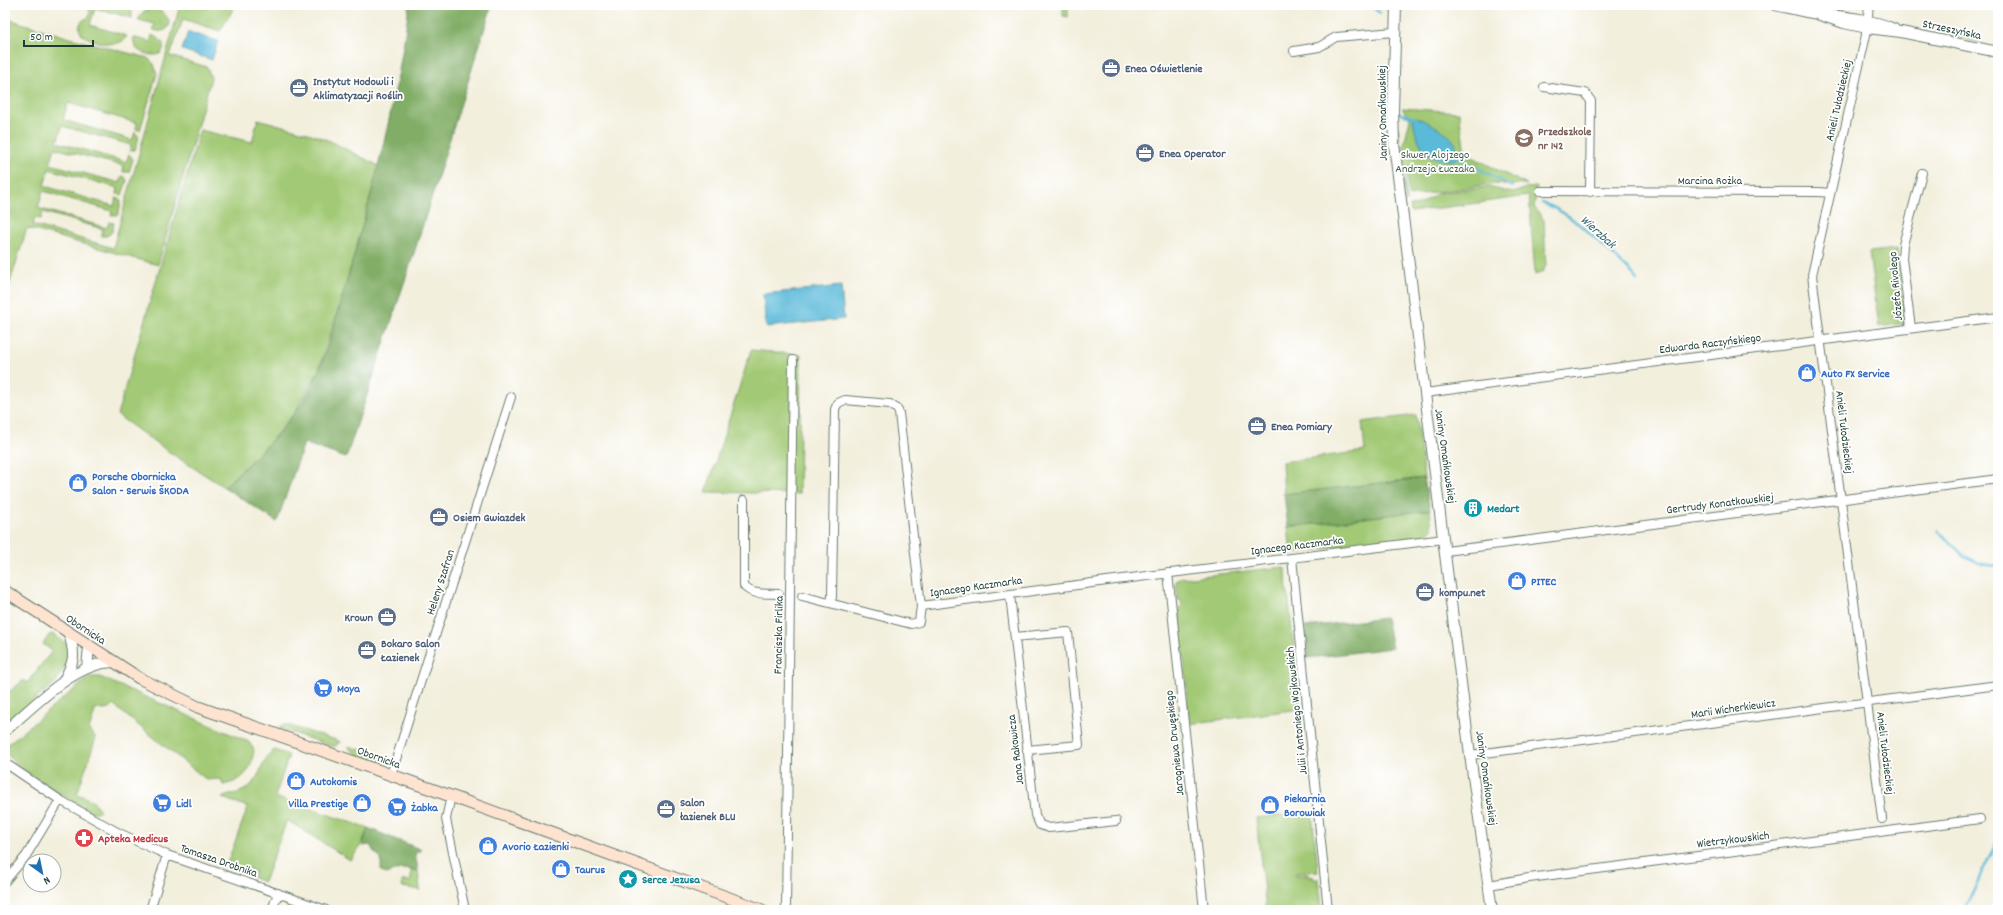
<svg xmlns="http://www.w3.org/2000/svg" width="2003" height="915" viewBox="0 0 2003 915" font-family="Dekko,sans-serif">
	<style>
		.green { fill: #a2c974; stroke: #608354 }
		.forest { fill: #81ad66; stroke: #50754d }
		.water { fill: #5bbad9; stroke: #3d7c86 }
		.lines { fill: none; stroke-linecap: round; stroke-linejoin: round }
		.stream { stroke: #5bbad9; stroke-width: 2.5 }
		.minor-casing { stroke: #697b6f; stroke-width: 10 }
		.tertiary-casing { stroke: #697b6f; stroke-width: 12 }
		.secondary-casing { stroke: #697b6f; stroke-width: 13 }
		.minor { stroke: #fff; stroke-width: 8 }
		.tertiary { stroke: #fff; stroke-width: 10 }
		.secondary { stroke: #fee3d1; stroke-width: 11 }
		.labels { text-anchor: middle; stroke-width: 3.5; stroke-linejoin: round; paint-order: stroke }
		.street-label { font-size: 12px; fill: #1f3d34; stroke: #fff }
		.service-label { font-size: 12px; font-weight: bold; fill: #4e5e75; stroke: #fff; text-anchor: start }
		.education-label { font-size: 12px; font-weight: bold; fill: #785e54; stroke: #fff; text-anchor: start }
		.park-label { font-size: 12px; fill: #406044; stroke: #fff }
		.shop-label { font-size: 12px; font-weight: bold; fill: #366cbe; stroke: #fff; text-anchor: start }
		.culture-label { font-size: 12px; font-weight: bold; fill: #0d838f; stroke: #fff; text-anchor: start }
		.health-label { font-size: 12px; font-weight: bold; fill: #be3a42; stroke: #fff; text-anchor: start }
		.water-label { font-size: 13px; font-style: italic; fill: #316266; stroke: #fff }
	</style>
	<rect width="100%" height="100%" fill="#fff"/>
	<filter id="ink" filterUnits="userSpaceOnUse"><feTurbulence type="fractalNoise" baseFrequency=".025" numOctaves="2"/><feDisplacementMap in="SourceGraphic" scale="8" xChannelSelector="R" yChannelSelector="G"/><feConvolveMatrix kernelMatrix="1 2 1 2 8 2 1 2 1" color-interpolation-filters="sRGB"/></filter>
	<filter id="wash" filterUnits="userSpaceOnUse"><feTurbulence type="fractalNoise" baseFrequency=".012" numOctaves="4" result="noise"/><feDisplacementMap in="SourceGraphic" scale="16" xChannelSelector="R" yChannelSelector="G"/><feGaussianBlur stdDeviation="0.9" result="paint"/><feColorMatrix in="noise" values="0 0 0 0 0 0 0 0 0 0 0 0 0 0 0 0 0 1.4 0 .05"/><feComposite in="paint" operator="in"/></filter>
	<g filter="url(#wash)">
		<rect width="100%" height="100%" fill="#f3efdd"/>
		<path class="green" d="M86 5H130L132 13V18L95 8 90 25 127 36C120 50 93 42 82 35 77 28 79 20 88 18L90 12Z
			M180 5H236L220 31 183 19 170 56 207 67 211 78 158 265 27 228 5 299V18L70 38 148 58 154 64 157 74 140 130 136 129 137 123 68 103 63 120 132 140 135 132 139 137 135 150 130 151 131 145 62 126 57 142 126 162 129 154 133 159 129 172H123L124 166 55 148 50 164 120 183 122 176 125 177 127 181 122 195 117 194 118 188 49 169 44 186 114 206 116 198 120 199 121 202 118 215H111L112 211 43 191 38 208 107 228 109 222 114 223 112 232 107 236H101L103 229 43 212 41 219 35 218 33 225 113 248Z
			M1063 5H1068V17L1063 16Z
			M1808 5H1823L1851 11 1847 13Z
			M153 8C161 10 168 15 170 24 167 32 161 32 153 30L155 24 138 20 143 12Z
			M1954 33 1981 39 1980 42 1953 36Z
			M152 35C161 39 168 45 160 54 152 57 140 53 135 47L133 37 150 42Z
			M1402 108 1459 112 1465 153 1527 185 1492 184 1409 196 1403 148 1410 119Z
			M258 119 308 133 330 141 379 166 343 294 318 372 295 412 270 442 224 487 172 454 117 415 200 130 252 142Z
			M1398 128 1407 201 1405 202Z
			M1488 187 1513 193 1526 188 1537 187 1534 207 1544 220 1546 265 1543 272 1535 275 1529 196 1411 212 1410 206 1419 205 1438 193Z
			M1897 249 1906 323 1879 327 1869 252Z
			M751 350 801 355 799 494 706 492Z
			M1416 415 1424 478 1284 494 1282 462 1365 451 1362 422Z
			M1430 510 1432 529 1425 536 1291 553 1288 527Z
			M1284 567 1286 570 1287 592H1288L1300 709 1188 724 1186 681 1179 608 1182 606 1181 600H1178L1176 581 1182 578Z
			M53 634 67 644 70 657 56 682 5 725V695L24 680 27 683 52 651 43 644 49 635Z
			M89 677H100L249 742 254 750C251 771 244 781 223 785L221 779 207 780 113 705C107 711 104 711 96 708L89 730 96 738 77 794 92 800 100 810 99 812H92C73 801 18 771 8 755 5 751 6 748 8 744Z
			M284 724 336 740 337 742 340 741 339 743 334 747 278 728Z
			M348 746 391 759C382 769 353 757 348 746Z
			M274 750 289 755 275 797 368 828C363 842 359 850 350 860L287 820 264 882 253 878 255 871 248 869 246 873 226 866 248 807 222 798C231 793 241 794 250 786 261 776 262 759 274 750Z
			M1312 812 1318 871 1296 873V875L1309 874V877L1313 876V879H1319L1322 910H1266L1256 818Z
			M411 870H418L420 890 402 887V881H411Z"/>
		<path class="forest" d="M409 5H492L415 250 346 458 304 443 277 522 224 487C251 461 281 435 302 403 327 363 337 314 350 270 375 183 398 95 409 5Z
			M1424 478 1430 510 1288 527 1284 494Z
			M1386 618 1392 648 1308 658 1305 627Z
			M368 828 422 850 415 853 418 870 400 869 386 874 381 871V858L374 852 370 845 362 846Z"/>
		<path class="water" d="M188 32 218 41 212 60 182 50Z
			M1416 117C1433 125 1460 135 1458 158 1452 161 1445 161 1439 159 1421 154 1416 137 1413 120Z
			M841 286 844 319 766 327 763 294Z"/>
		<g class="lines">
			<path class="stream" d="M1370 5 1380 13
				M1399 113 1417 119
				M1455 156 1513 187
				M1542 203C1573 212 1609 252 1633 274L1637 281
				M1938 530C1953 546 1973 569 1998 565
				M1964 910 1998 839"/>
		</g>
	</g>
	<g filter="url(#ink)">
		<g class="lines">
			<g class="minor-casing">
				<path id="minor" d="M1869 5 1866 35 1812 275 1882 819
					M1294 51 1319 47 1336 37 1394 32
					M1544 87 1585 93 1591 101 1590 192
					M1540 191 1819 192 1830 193
					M1911 328 1902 259 1903 245 1922 173
					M1425 393 1998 317
					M744 500V586C752 596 767 593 779 594
					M1446 551 1998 479
					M1292 558 1328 910
					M1168 573 1204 910
					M1010 595 1035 815 1040 825 1049 828 1116 821
					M802 596 911 624 919 622 921 606 899 413 897 409 890 404 845 400 838 403 835 409 832 597 830 603
					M921 606 1107 581 1444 539
					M1015 637 1068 632 1079 745 1027 750
					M1470 755 1998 685
					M5 763 60 800 119 833 167 855 326 910
					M391 775 511 397
					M451 796 446 819 465 910
					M5 881 26 856 60 800
					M1489 885 1529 878 1980 819
					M150 910 167 855
					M272 910 278 893
					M786 910 793 360"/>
			</g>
			<g class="tertiary-casing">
				<path id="tertiary" d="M1396 5 1393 111 1394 144 1470 755 1492 910
					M1775 5C1789 8 1803 12 1818 14 1844 17 1869 18 1894 29
					M1817 14 1844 23 1867 28 1901 32 1998 52
					M87 668 89 647
					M63 682C74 662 76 656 69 634
					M5 731C33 707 74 663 113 662"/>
			</g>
			<g class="secondary-casing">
				<path id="secondary" d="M5 591 139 678 198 707 434 790 762 910"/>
			</g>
			<use href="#minor" class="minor"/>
			<use href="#tertiary" class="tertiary"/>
			<use href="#secondary" class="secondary"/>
		</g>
	</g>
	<defs>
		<g id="office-disc" transform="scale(1)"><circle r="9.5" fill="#5c6f8a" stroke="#fff"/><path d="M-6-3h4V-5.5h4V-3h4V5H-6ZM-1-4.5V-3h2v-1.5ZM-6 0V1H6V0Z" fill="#fff"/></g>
		<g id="school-disc" transform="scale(1)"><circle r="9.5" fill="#8d6e63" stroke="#fff"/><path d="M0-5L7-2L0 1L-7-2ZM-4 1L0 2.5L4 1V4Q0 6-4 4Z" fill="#fff"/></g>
		<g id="shop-disc" transform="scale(1)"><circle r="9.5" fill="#3f7fe0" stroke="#fff"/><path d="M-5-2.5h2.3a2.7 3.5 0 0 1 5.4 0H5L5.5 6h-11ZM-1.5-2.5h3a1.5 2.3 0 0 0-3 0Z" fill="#fff"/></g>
		<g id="building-disc" transform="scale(1)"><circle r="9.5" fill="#0f9aa8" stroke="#fff"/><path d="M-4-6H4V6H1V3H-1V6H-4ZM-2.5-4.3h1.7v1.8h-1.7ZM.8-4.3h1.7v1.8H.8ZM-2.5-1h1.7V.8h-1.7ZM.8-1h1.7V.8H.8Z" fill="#fff"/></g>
		<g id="supermarket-disc" transform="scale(1)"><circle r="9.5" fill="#3f7fe0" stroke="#fff"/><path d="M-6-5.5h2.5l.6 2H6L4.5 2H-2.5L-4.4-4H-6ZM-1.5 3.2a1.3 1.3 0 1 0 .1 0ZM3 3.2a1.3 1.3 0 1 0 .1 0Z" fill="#fff"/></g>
		<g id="pharmacy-disc" transform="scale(1)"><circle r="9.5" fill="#e0444e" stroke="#fff"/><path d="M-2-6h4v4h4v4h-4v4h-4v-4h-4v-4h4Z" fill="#fff"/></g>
		<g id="sight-disc" transform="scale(1)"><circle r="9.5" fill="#0f9aa8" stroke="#fff"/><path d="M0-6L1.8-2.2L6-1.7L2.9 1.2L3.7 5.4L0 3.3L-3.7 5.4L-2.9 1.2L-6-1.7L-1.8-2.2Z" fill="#fff"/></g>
	</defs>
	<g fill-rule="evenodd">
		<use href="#office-disc" x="1111" y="68"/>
		<use href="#office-disc" x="299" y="88"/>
		<use href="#school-disc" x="1524" y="138"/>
		<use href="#office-disc" x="1145" y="153"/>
		<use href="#shop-disc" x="1807" y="373"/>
		<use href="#office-disc" x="1257" y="426"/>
		<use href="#shop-disc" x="78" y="483"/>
		<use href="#building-disc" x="1473" y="508"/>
		<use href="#office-disc" x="439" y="517"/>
		<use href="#shop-disc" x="1517" y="581"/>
		<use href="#office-disc" x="1425" y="592"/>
		<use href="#office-disc" x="387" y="617"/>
		<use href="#office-disc" x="367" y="650"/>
		<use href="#supermarket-disc" x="323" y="688"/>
		<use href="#shop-disc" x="296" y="781"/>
		<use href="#supermarket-disc" x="162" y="803"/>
		<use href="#shop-disc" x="362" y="803"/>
		<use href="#shop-disc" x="1270" y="805"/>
		<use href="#supermarket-disc" x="397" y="807"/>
		<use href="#office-disc" x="666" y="809"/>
		<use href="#pharmacy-disc" x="84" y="838"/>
		<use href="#shop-disc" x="488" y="846"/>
		<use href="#shop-disc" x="561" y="869"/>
		<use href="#sight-disc" x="628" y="879"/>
	</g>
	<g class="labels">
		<g class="street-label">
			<text transform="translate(1952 29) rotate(12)" y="4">Strzeszyńska</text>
			<text transform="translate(1838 100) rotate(-77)" y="4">Anieli Tułodzieckiej</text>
			<text transform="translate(1382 113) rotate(-91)" y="4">Janiny Omańkowskiej</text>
			<text x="1710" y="184">Marcina Rożka</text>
			<text transform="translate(1895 286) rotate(-95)" y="4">Józefa Rivolego</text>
			<text transform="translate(1710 343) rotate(-7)" y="4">Edwarda Raczyńskiego</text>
			<text transform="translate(1845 432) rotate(83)" y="4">Anieli Tułodzieckiej</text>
			<text transform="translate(1446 456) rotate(82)" y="4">Janiny Omańkowskiej</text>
			<text transform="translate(1720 503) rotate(-7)" y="4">Gertrudy Konatkowskiej</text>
			<text transform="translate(1297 545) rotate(-7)" y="4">Ignacego Kaczmarka</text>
			<text transform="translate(440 582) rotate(-72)" y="4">Heleny Szafran</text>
			<text transform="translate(976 586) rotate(-8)" y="4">Ignacego Kaczmarka</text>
			<text transform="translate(86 629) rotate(33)" y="4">Obornicka</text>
			<text transform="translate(778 635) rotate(-89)" y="4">Franciszka Firlika</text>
			<text transform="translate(1733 708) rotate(-8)" y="4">Marii Wicherkiewicz</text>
			<text transform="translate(1296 711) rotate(-96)" y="4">Julii i Antoniego Wojkowskich</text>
			<text transform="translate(1174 743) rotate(-96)" y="4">Jarogniewa Drwęskiego</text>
			<text transform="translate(1015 750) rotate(-97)" y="4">Jana Rakowicza</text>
			<text transform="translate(1886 753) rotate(83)" y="4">Anieli Tułodzieckiej</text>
			<text transform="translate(379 757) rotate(20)" y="4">Obornicka</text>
			<text transform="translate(1487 778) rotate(82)" y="4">Janiny Omańkowskiej</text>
			<text transform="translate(1733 839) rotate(-7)" y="4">Wietrzykowskich</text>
			<text transform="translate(219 860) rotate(19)" y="4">Tomasza Drobnika</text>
		</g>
		<g class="service-label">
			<text x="1125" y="72">Enea Oświetlenie</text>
			<text x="313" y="85">Instytut Hodowli i<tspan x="313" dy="14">Aklimatyzacji Roślin</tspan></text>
			<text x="1159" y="157">Enea Operator</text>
			<text x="1271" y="430">Enea Pomiary</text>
			<text x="453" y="521">Osiem Gwiazdek</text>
			<text x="1439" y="596">kompu.net</text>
			<text x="373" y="621" text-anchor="end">Krown</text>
			<text x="381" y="647">Bokaro Salon<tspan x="381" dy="14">Łazienek</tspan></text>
			<text x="680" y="806">Salon<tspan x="680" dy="14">łazienek BLU</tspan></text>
		</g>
		<g class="education-label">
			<text x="1538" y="135">Przedszkole<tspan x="1538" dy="14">nr 142</tspan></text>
		</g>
		<g class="park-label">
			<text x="1435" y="158">Skwer Alojzego<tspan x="1435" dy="14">Andrzeja Łuczaka</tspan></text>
		</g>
		<g class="shop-label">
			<text x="1821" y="377">Auto FX Service</text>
			<text x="92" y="480">Porsche Obornicka<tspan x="92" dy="14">Salon - Serwis ŠKODA</tspan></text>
			<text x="1531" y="585">PITEC</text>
			<text x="337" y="692">Moya</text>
			<text x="310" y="785">Autokomis</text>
			<text x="1284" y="802">Piekarnia<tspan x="1284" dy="14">Borowiak</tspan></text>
			<text x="176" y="807">Lidl</text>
			<text x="348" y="807" text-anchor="end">Villa Prestige</text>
			<text x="411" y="811">Żabka</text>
			<text x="502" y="850">Avorio Łazienki</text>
			<text x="575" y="873">Taurus</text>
		</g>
		<g class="culture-label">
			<text x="1487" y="512">Medart</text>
			<text x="642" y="883">Serce Jezusa</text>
		</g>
		<g class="health-label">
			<text x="98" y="842">Apteka Medicus</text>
		</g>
		<g class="water-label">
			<text transform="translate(1599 231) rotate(42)" y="5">Wierzbak</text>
		</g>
	</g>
	<rect width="2003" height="915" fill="none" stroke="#fff" stroke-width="20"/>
	<g transform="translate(42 873) rotate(147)"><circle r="19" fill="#ffffff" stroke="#a5b1ae"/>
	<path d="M0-3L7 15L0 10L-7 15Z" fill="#1f6fb2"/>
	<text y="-6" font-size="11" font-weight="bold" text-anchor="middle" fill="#1f3d34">N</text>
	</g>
	<path d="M24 40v6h69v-6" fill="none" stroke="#1f3d34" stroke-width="2"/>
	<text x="30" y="40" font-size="12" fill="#1f3d34" stroke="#ffffff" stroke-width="3" paint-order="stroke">50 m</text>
</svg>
